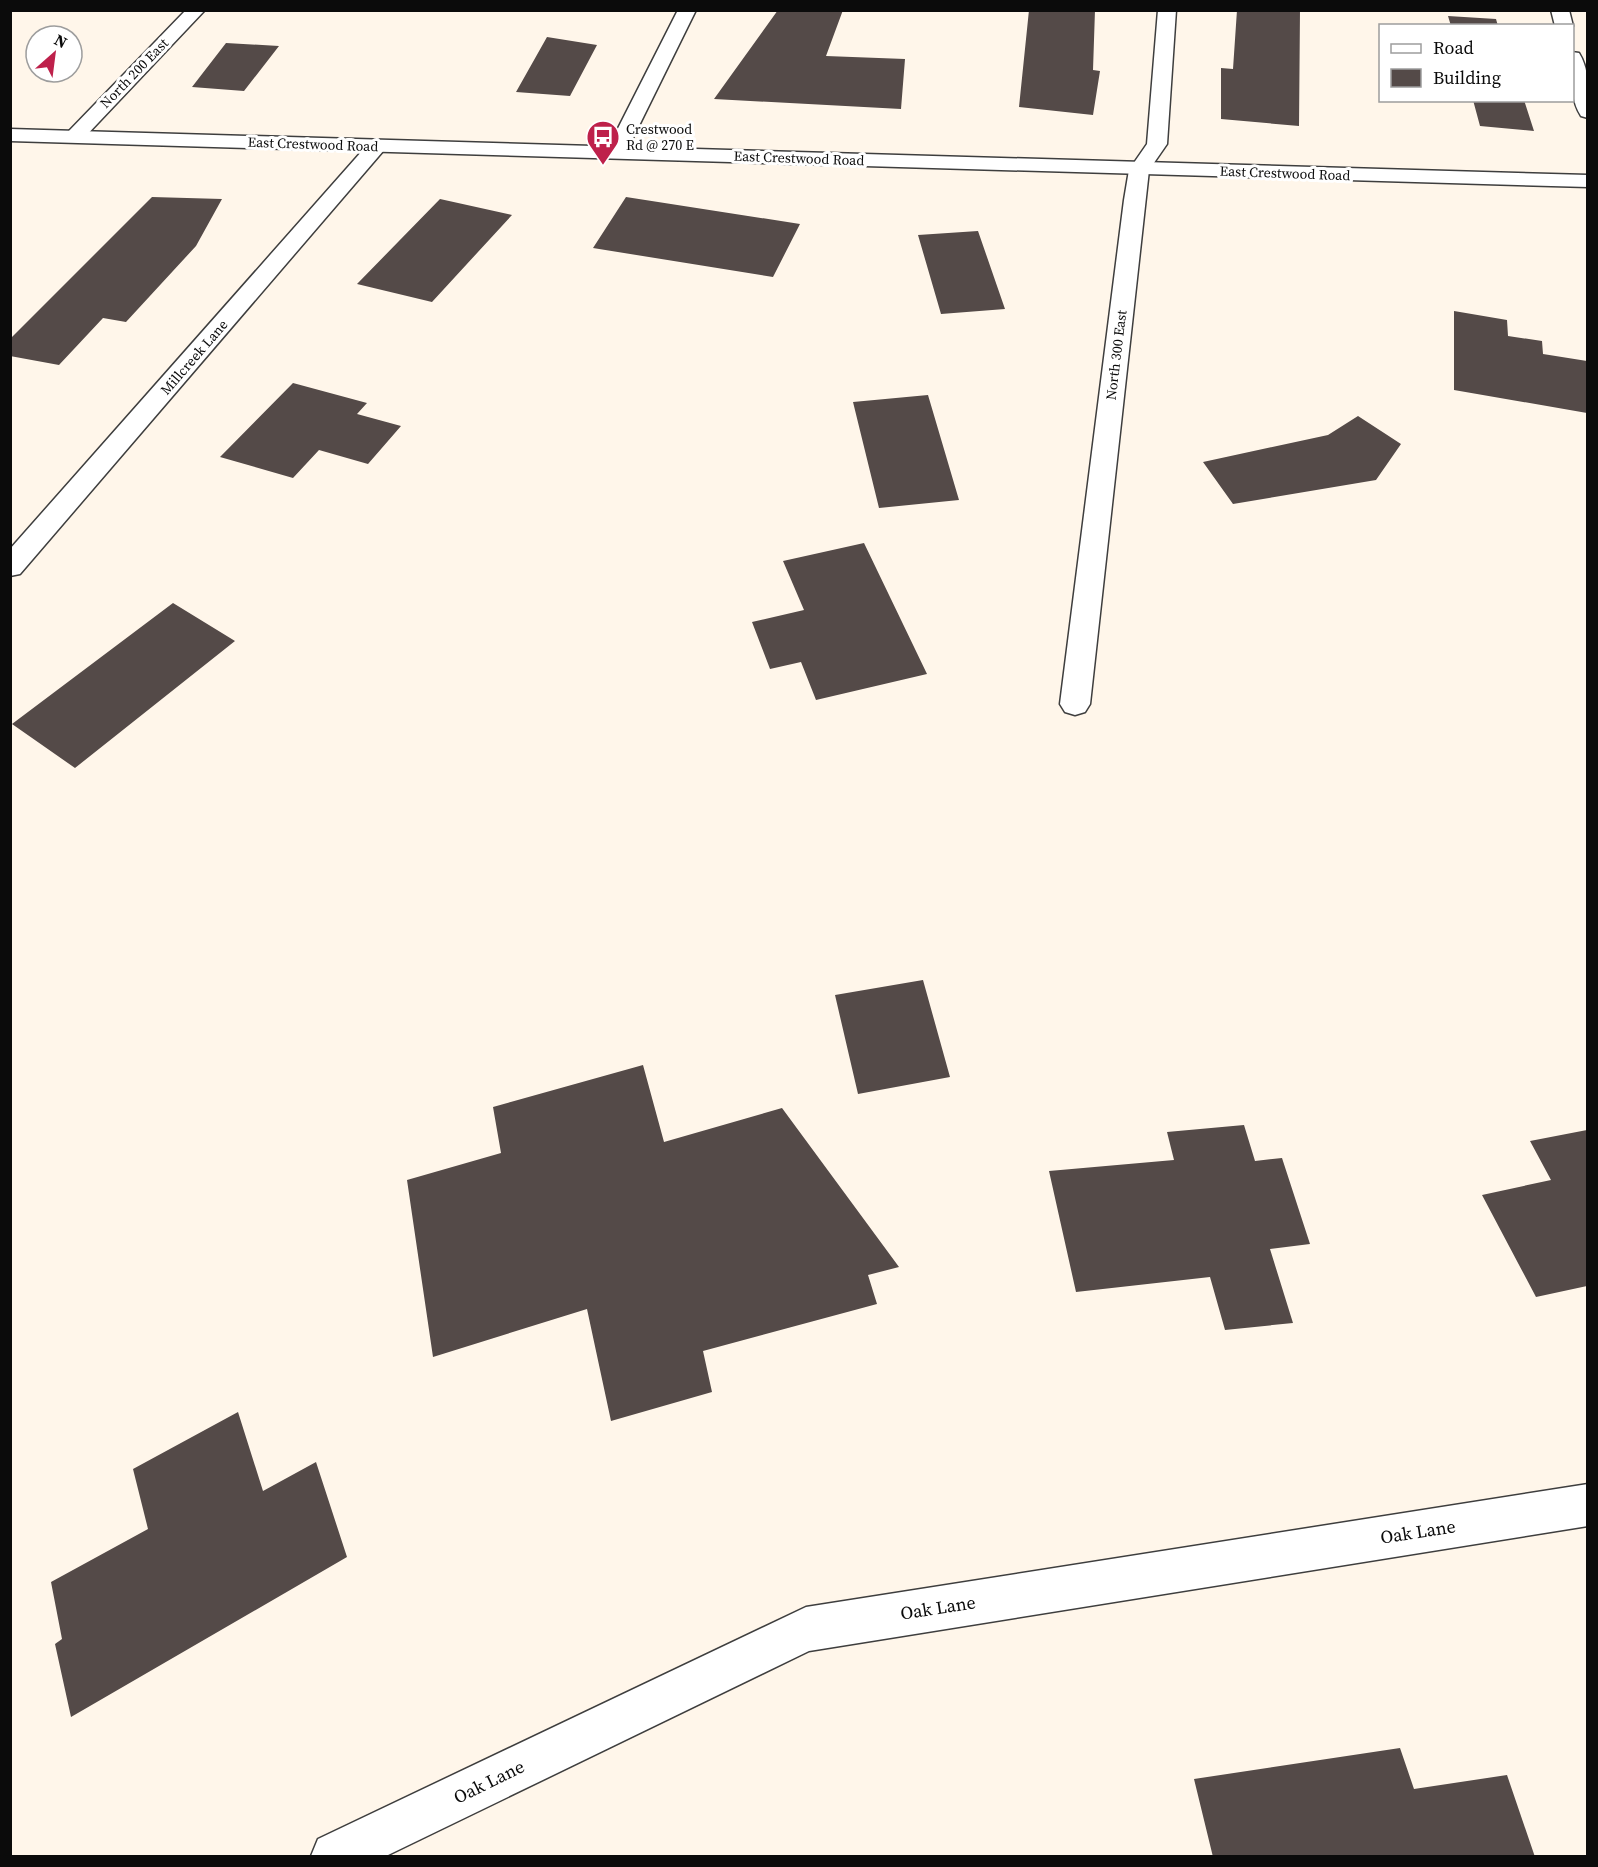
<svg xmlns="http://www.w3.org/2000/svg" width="1598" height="1867" viewBox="0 0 1598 1867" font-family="'Source Serif 4',serif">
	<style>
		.building { fill: #544a48 }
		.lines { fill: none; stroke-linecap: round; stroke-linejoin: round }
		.minor-casing { stroke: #3e3e3e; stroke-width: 3 }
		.tertiary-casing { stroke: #3e3e3e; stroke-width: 3 }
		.minor { fill: #fff; fill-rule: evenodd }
		.tertiary { fill: #fff; fill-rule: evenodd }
		.labels { text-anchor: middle; stroke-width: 6; stroke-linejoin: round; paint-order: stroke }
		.far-street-label { font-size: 14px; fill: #0b0b0b; stroke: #fff }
		.far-poi-label { font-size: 14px; fill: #0b0b0b; stroke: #fff; text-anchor: start }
		.near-street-label { font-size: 18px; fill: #0b0b0b; stroke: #fff }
	</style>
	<rect width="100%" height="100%" fill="#fff6ea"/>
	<path class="building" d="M778 10H843L826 56 905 59 901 109 714 99Z
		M1029 10H1095L1093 70 1100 71 1093 115 1019 107Z
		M1237 10H1300L1299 126 1221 119V68L1233 69Z
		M1448 16 1496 19 1498 26H1451Z
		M547 37 597 45 570 96 516 92Z
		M226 43 279 46 244 91 192 87Z
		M1473 100H1524L1534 131 1480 126Z
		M152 197 222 199 196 246 126 322 103 318 59 365 10 356V339Z
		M626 197 800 224 773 277 593 248Z
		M440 199 512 215 432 302 357 284Z
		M978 231 1005 309 941 314 918 235Z
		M1454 311 1507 320 1508 336 1542 341 1543 354 1587 361V413L1454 390Z
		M293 383 367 403 357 414 401 426 368 464 319 450 293 478 220 457Z
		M928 395 959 500 879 508 853 402Z
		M1358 416 1401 444 1376 480 1233 504 1203 462 1328 435Z
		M864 543 927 674 816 700 801 662 770 669 752 622 804 610 783 561Z
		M173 603 235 641 75 768 12 724Z
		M923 980 950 1077 858 1094 835 995Z
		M643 1065 664 1142 782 1108 899 1267 868 1275 877 1304 703 1351 712 1392 611 1421 587 1309 433 1357 407 1180 501 1153 493 1107Z
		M1244 1125 1255 1161 1282 1158 1310 1244 1270 1249 1293 1323 1225 1330 1210 1277 1076 1292 1049 1171 1174 1160 1167 1132Z
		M1587 1130V1286L1536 1297 1482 1195 1551 1180 1530 1141Z
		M238 1412 263 1491 316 1462 347 1557 71 1717 55 1644 62 1639 51 1582 148 1529 133 1469Z
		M1400 1748 1414 1789 1507 1775 1535 1857H1213L1194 1779Z"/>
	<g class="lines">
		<g class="minor-casing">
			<path id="minor" d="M186 10H205L81 141H67L64 137 67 133Z
				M678 10H696L626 152 623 156H609L606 152Z
				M1158 10H1176L1167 144 1149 170 1090 704 1085 712 1075 715 1065 712 1060 704 1124 200 1129 170 1147 144Z
				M1551 10H1569L1573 26 1572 27 1555 26Z
				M1572 52 1579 53C1591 72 1588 96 1588 118L1581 116C1569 98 1572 72 1572 52Z
				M377 140 384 142 387 146 384 150 20 574 10 576V549L370 142Z
				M1588 1484V1526L809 1651 386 1856H311L318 1839 806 1607Z"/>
		</g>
		<g class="tertiary-casing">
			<path id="tertiary" d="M10 129 1588 175V187L10 141Z"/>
		</g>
		<use href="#minor" class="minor"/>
		<use href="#tertiary" class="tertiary"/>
	</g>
	<defs>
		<g id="bus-pin" transform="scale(1.725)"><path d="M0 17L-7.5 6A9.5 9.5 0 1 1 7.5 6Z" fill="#be214b" stroke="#fff"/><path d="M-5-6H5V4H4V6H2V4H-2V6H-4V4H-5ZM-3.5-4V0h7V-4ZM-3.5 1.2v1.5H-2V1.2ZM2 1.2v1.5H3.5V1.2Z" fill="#fff"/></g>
	</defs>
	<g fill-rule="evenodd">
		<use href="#bus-pin" x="603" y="137"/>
	</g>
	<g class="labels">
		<g class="far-street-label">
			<text transform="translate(134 73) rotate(-46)" y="5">North 200 East</text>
			<text transform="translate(313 144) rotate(2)" y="5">East Crestwood Road</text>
			<text transform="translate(799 158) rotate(2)" y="5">East Crestwood Road</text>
			<text transform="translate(1285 173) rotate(2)" y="5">East Crestwood Road</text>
			<text transform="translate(1116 355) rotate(-83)" y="5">North 300 East</text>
			<text transform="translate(194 357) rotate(-49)" y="5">Millcreek Lane</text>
		</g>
		<g class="far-poi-label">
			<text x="626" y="134">Crestwood<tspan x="626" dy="16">Rd @ 270 E</tspan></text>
		</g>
		<g class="near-street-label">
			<text transform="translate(1418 1532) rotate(-9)" y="6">Oak Lane</text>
			<text transform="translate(938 1608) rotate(-9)" y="6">Oak Lane</text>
			<text transform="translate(489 1782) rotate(-26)" y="6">Oak Lane</text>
		</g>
	</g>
	<rect width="1598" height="1867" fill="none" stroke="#0b0b0b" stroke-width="24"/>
	<rect x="1379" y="24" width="195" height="78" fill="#ffffff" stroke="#9d9d9d" stroke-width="1.5"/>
	<rect x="1391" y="44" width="30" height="9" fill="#ffffff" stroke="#9d9d9d" stroke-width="1.5"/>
	<text x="1433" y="54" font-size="18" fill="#0b0b0b">Road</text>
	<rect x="1391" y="69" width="30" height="18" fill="#544a48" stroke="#9d9d9d" stroke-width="1.5"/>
	<text x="1433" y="84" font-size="18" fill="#0b0b0b">Building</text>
	<g transform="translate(54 54) rotate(28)"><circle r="28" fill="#ffffff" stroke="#9d9d9d" stroke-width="1.5"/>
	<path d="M0-4.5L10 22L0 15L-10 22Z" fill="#be214b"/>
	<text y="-9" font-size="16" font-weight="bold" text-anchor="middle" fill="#0b0b0b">N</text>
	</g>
</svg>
